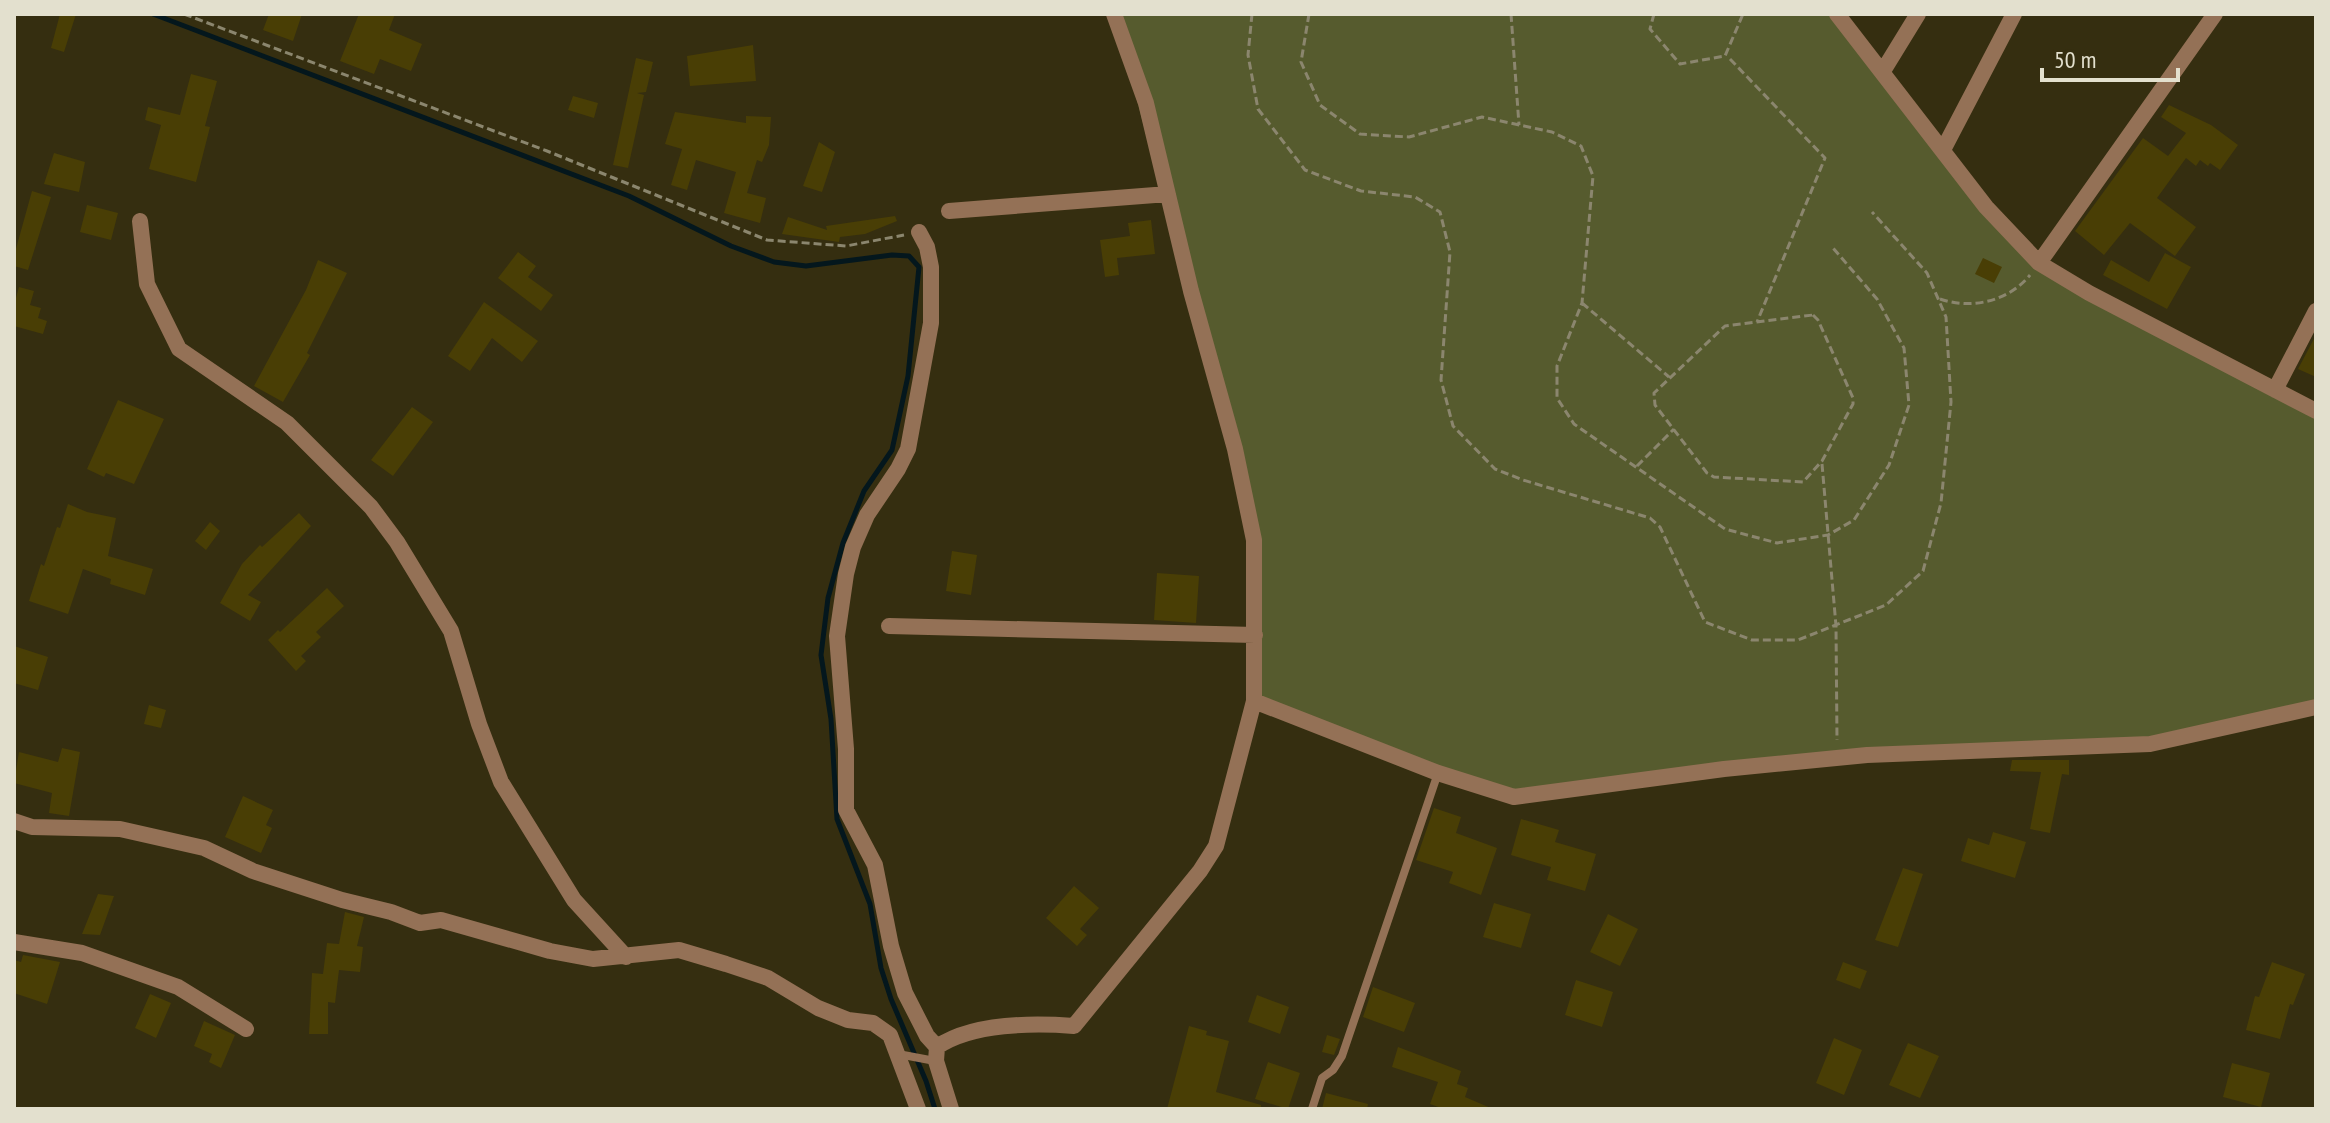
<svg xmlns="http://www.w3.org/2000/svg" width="2330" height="1123" viewBox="0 0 2330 1123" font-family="'PT Sans Narrow',sans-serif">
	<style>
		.green { fill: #565b2e }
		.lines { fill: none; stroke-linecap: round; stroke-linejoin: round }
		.stream { stroke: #04171d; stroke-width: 5 }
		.building { fill: #493e05 }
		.path { stroke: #8b866e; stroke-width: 3; stroke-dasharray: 8 4; stroke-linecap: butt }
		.service { stroke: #947156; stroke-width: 8 }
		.minor { stroke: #947156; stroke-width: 16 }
	</style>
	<rect width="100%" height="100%" fill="#352e10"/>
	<path class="green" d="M1114 14H1837L2039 263 2316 411V707L2195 736 1867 755 1514 797 1254 701V540Z"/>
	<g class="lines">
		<path class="stream" d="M153 14 629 196 731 246 774 262 806 266 892 255 909 256 919 267 908 376 892 450 864 491 843 543 828 598 821 655 831 719 837 819 870 904 881 968 891 999 926 1081 935 1109"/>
	</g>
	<path class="building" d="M60 14H76L64 52 51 48Z
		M269 14H302L293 41 263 30Z
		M359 14H395L389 30 422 44 411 71 380 59 374 74 340 61Z
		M753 45 756 81 690 86 687 56Z
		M636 58 653 62 646 92 637 93 644 95 628 168 613 165Z
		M191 74 217 81 205 126 210 127 196 182 149 169 161 125 145 120 148 107 180 115Z
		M573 96 598 103 594 118 568 110Z
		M2169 105 2211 125 2238 145 2220 170 2210 163 2208 166 2200 160 2196 166 2186 158 2157 198 2196 227 2175 256 2130 223 2104 255 2075 231 2143 138 2168 156 2186 133 2161 117Z
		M675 112 746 123V116L771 117 769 145 762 162 757 160 747 193 766 198 760 223 724 213 736 172 696 160 687 190 671 185 682 149 665 144Z
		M819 142 835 152 822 192 803 186Z
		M54 153 85 162 79 192 44 184Z
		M32 191 51 197 28 270 14 266V256Z
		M87 205 118 213 111 240 80 232Z
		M895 216 897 221 865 234 840 237 839 242 782 234 788 217 827 230 826 226Z
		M1151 220 1155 254 1117 258 1119 275 1105 277 1100 240 1130 236 1128 223Z
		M518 252 536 266 528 277 553 295 541 311 498 278Z
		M2165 253 2191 267 2167 309 2103 275 2111 260 2149 282Z
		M1983 258 2002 267 1994 283 1975 274Z
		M318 260 347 273 307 353 310 355 283 402 254 386 306 290Z
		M19 287 34 291 30 305 41 308 38 318 47 321 43 334 14 326V305Z
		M484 302 538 341 522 362 492 338 470 371 448 356Z
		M2316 335V377L2298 369Z
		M118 400 164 419 134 484 106 473 104 477 87 469Z
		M412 407 433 422 393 476 371 460Z
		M68 504 87 512 116 518 108 556 153 569 145 595 110 584 111 579 83 569 68 614 29 601 41 564 44 566 57 527 60 528Z
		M299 513 311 526 248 595 261 602 250 621 220 603 242 564 260 545 262 547Z
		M210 522 220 531 206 550 195 541Z
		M952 551 977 555 971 595 946 591Z
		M1157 573 1199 576 1196 623 1154 620Z
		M327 588 344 606 316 632 321 637 301 656 306 661 296 671 268 640 278 630 280 632Z
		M14 646 48 657 38 690 14 683Z
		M149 705 166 710 161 728 144 724Z
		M62 748 80 752 69 816 49 813 52 793 14 783 19 752 58 762Z
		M2012 760H2069V775L2062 774 2050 833 2030 829 2041 772 2010 771Z
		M243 796 273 810 266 825 272 828 261 853 225 837Z
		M1434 808 1461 817 1456 833 1497 848 1481 895 1449 883 1453 872 1416 860Z
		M1521 819 1559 830 1555 842 1596 854 1585 891 1547 880 1551 867 1511 855Z
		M1993 832 2026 842 2015 878 1961 861 1968 838 1989 845Z
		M1903 868 1923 874 1898 947 1875 940Z
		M1074 886 1099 908 1080 929 1087 935 1077 946 1046 918Z
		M98 894 114 896 100 935 82 934Z
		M1494 903 1531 914 1521 948 1483 937Z
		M345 912 364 917 357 946 363 947 360 972 339 970 335 1003 328 1002V1034H309L312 973 323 974 327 943 339 944Z
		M1608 914 1638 929 1620 966 1590 952Z
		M23 955 60 962 47 1004 14 993V960L21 962Z
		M1843 962 1867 971 1860 989 1836 980Z
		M2272 962 2305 974 2293 1005 2290 1004 2280 1039 2246 1030 2255 996 2259 997Z
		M1576 980 1613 992 1602 1027 1565 1015Z
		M1373 987 1415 1003 1404 1032 1363 1017Z
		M150 994 171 1003 156 1038 135 1028Z
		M1257 995 1289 1007 1280 1034 1248 1022Z
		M204 1021 235 1035 221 1068 209 1062 212 1054 194 1046Z
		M1189 1026 1207 1031 1206 1035 1229 1041 1216 1092 1261 1105V1109H1167Z
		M1327 1035 1340 1039 1334 1055 1322 1052Z
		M1834 1038 1862 1050 1844 1095 1816 1083Z
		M1908 1043 1939 1056 1920 1098 1889 1085Z
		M1398 1047 1461 1071 1457 1084 1468 1088 1465 1097 1493 1109H1444L1430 1104 1438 1082 1392 1067Z
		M1268 1062 1300 1073 1288 1109 1255 1099Z
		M2232 1063 2270 1073 2261 1107 2223 1097Z
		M1326 1093 1368 1104 1367 1109H1322Z"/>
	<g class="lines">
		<path class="path" d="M184 14 547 151 767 240 846 246 904 235
			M1252 14 1248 55 1258 109 1305 170 1361 191 1415 197 1440 212 1450 252 1441 380 1453 426 1495 469 1523 480 1650 518 1660 527 1705 622 1752 640H1798L1886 605 1923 571 1941 503 1951 402 1946 317 1927 273 1872 212
			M1309 14 1301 62 1320 105 1360 134 1409 137 1482 117 1552 132 1581 146 1593 176 1582 303 1557 366V398L1574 424 1725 529 1777 543 1828 535 1854 520 1889 465 1909 405 1904 348 1877 299 1833 248
			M1511 14 1519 125
			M1654 14 1650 29 1680 64 1725 56 1743 14
			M1730 59 1825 158 1757 322
			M1940 299C1972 310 2009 301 2030 275
			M1582 303 1669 377
			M1813 315 1818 320 1853 398V404L1822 461 1803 482 1714 477 1707 473 1655 405 1654 393 1725 326Z
			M1822 464 1836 626 1837 740
			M1637 466 1674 429"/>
		<path class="service" d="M898 1054 935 1061
			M1312 1109 1322 1078 1333 1070 1342 1056 1438 773"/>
		<path class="minor" d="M1837 14 1986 207 2039 263 2089 293 2316 411
			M1883 71 1918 14
			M1944 148 2014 14
			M949 211 1168 194
			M140 221 147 284 179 349 287 423 371 507 397 542 451 631 479 724 501 782 574 900 626 957
			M919 232 927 247 931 267V323L908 449 898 469 867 515 853 547 846 574 837 636 846 749V810L875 865 891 946 905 993 927 1036 937 1047
			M2039 263 2215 14
			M2275 390 2316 311
			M889 626 1255 635
			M1254 701 1438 773 1514 797 1724 769 1867 755 2150 744 2316 707
			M14 821 32 827 120 829 204 848 253 871 342 900 391 912 420 923 441 920 550 951 593 959 679 950 726 964 768 978 818 1008 848 1020 873 1023 890 1035 918 1109
			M14 942 82 953 178 987 246 1029
			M951 1109 936 1061 937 1047C972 1023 1034 1023 1074 1026L1200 871 1216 846 1254 701V540L1235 449 1191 291 1146 103 1114 14"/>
	</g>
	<rect width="2330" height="1123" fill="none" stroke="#e3e0ce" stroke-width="32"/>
	<path d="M2042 68v12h136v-12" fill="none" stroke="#e3e0ce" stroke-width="4"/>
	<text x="2054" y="68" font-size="24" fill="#e3e0ce" stroke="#352e10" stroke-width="6" paint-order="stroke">50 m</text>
</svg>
